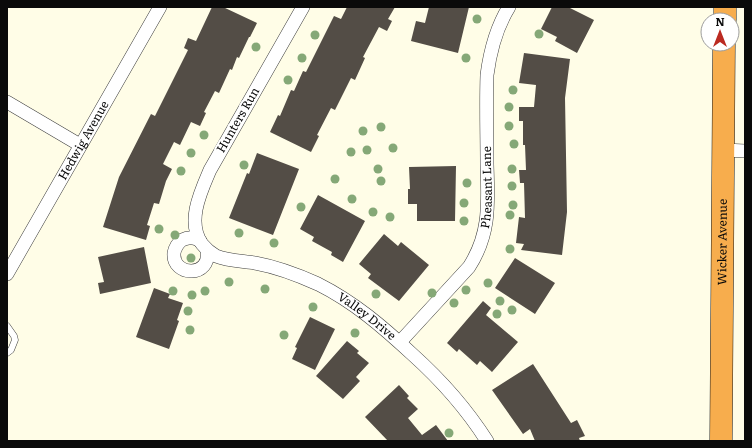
<svg xmlns="http://www.w3.org/2000/svg" width="752" height="448" viewBox="0 0 752 448" font-family="Literata,serif">
	<style>
		.building { fill: #534d46 }
		.lines { fill: none; stroke-linecap: round; stroke-linejoin: round }
		.lane-casing { stroke: #3d3d3d; stroke-width: 7 }
		.street-casing { stroke: #3d3d3d; stroke-width: 14 }
		.highway-casing { stroke: #1b1b1b; stroke-width: 23 }
		.lane { stroke: #fff; stroke-width: 6 }
		.street { stroke: #fff; stroke-width: 13 }
		.highway { stroke: #f7ad4d; stroke-width: 22 }
		.tree { fill: #85a877 }
		.labels { text-anchor: middle; stroke-width: 4; stroke-linejoin: round; paint-order: stroke }
		.street-label { font-size: 12px; fill: #0a0a0a; stroke: #fff }
	</style>
	<rect width="100%" height="100%" fill="#fffde7"/>
	<path class="building" d="M212 7H223L257 23 250 37H249L239 58 237 57 232 70 230 69 219 93 215 91 204 112 206 113 200 126 191 122 180 145 174 142 163 164 172 169 166 181 159 204 154 203 147 225 150 226 146 240 103 227 119 177 151 114 155 116 188 50 184 48 188 38 196 41Z
		M347 7H395L388 19 392 21 387 31 379 27 363 57 365 58 355 80 351 78 335 110 331 108 317 135 319 136 311 152 270 132 278 115 280 116 291 90 294 91 303 71 306 72 334 16 341 19Z
		M429 7H469L458 53 411 41 416 21 425 23Z
		M552 7H568L594 20 577 53 555 41 557 37 541 29Z
		M524 53 570 59 565 98 567 212 562 255 521 250 524 244 516 243 519 217 525 218 524 183H520L519 170H526L525 145H523V121H519V107H534L536 85 519 83Z
		M257 153 299 169 273 235 229 218 247 173 249 174Z
		M456 166 455 221H417V204H408V189H410L409 167Z
		M318 195 365 221 343 262 331 255 332 252 312 241 314 237 300 229Z
		M384 234 398 246 401 242 429 265 399 301 368 278 371 274 359 264Z
		M144 247 151 283 100 294 98 283 104 282 98 257Z
		M515 258 555 283 535 314 495 288Z
		M154 288 170 294 168 298 183 303 177 320 179 321 169 349 136 337Z
		M483 301 491 308 486 315 518 342 492 372 480 361 477 365 459 349 457 352 447 343Z
		M310 317 335 329 315 370 292 359 297 348 295 347Z
		M347 341 359 351 357 353 369 363 356 377 360 381 343 399 316 376Z
		M533 364 571 423 577 420 585 436 579 438 580 441H535L530 429 523 434 492 390Z
		M399 385 409 396 407 398 418 409 408 418 422 435 436 425 448 441H388L365 417Z"/>
	<g class="lines">
		<g class="lane-casing">
			<path id="lane" d="M7 326 14 336 15 340 11 350 7 353"/>
		</g>
		<g class="street-casing">
			<g id="street">
				<path id="s1" d="M303 7 210 170C201 191 186 222 202 244 206 249 211 253 216 256 228 261 243 261 255 263 277 267 298 275 318 284 354 302 383 327 412 354 441 380 466 408 487 441"/>
				<path d="M7 102 80 145"/>
				<path d="M724 150 745 151"/>
				<path d="M200 241C195 237 188 237 182 240 178 243 175 248 174 253 172 277 212 278 207 250"/>
				<path id="s2" d="M7 274 160 7"/>
				<path id="s3" d="M400 342 469 267C491 233 488 202 487 164 487 134 486 105 487 75 490 52 496 28 509 7"/>
			</g>
		</g>
		<g class="highway-casing">
			<g id="highway">
				<path d="M725 20V7"/>
				<path id="s4" d="M721 441 724 44"/>
			</g>
		</g>
		<use href="#lane" class="lane"/>
		<use href="#street" class="street"/>
		<use href="#highway" class="highway"/>
	</g>
	<g class="tree">
		<circle cx="477" cy="19" r="4.5"/>
		<circle cx="539" cy="34" r="4.5"/>
		<circle cx="315" cy="35" r="4.5"/>
		<circle cx="256" cy="47" r="4.5"/>
		<circle cx="302" cy="58" r="4.5"/>
		<circle cx="466" cy="58" r="4.5"/>
		<circle cx="288" cy="80" r="4.5"/>
		<circle cx="513" cy="90" r="4.5"/>
		<circle cx="509" cy="107" r="4.5"/>
		<circle cx="509" cy="126" r="4.5"/>
		<circle cx="381" cy="127" r="4.5"/>
		<circle cx="363" cy="131" r="4.5"/>
		<circle cx="204" cy="135" r="4.5"/>
		<circle cx="514" cy="144" r="4.5"/>
		<circle cx="393" cy="148" r="4.5"/>
		<circle cx="367" cy="150" r="4.5"/>
		<circle cx="351" cy="152" r="4.5"/>
		<circle cx="191" cy="153" r="4.5"/>
		<circle cx="244" cy="165" r="4.5"/>
		<circle cx="378" cy="169" r="4.5"/>
		<circle cx="512" cy="169" r="4.5"/>
		<circle cx="181" cy="171" r="4.5"/>
		<circle cx="335" cy="179" r="4.5"/>
		<circle cx="381" cy="181" r="4.5"/>
		<circle cx="467" cy="183" r="4.5"/>
		<circle cx="512" cy="186" r="4.5"/>
		<circle cx="352" cy="199" r="4.5"/>
		<circle cx="464" cy="203" r="4.5"/>
		<circle cx="513" cy="205" r="4.5"/>
		<circle cx="301" cy="207" r="4.5"/>
		<circle cx="373" cy="212" r="4.5"/>
		<circle cx="510" cy="215" r="4.5"/>
		<circle cx="390" cy="217" r="4.5"/>
		<circle cx="464" cy="221" r="4.5"/>
		<circle cx="159" cy="229" r="4.5"/>
		<circle cx="239" cy="233" r="4.5"/>
		<circle cx="175" cy="235" r="4.5"/>
		<circle cx="274" cy="243" r="4.5"/>
		<circle cx="510" cy="249" r="4.5"/>
		<circle cx="191" cy="258" r="4.5"/>
		<circle cx="229" cy="282" r="4.5"/>
		<circle cx="488" cy="283" r="4.5"/>
		<circle cx="265" cy="289" r="4.5"/>
		<circle cx="466" cy="290" r="4.5"/>
		<circle cx="173" cy="291" r="4.5"/>
		<circle cx="205" cy="291" r="4.5"/>
		<circle cx="432" cy="293" r="4.5"/>
		<circle cx="376" cy="294" r="4.5"/>
		<circle cx="192" cy="295" r="4.5"/>
		<circle cx="500" cy="301" r="4.5"/>
		<circle cx="454" cy="303" r="4.5"/>
		<circle cx="313" cy="307" r="4.5"/>
		<circle cx="512" cy="310" r="4.5"/>
		<circle cx="188" cy="311" r="4.5"/>
		<circle cx="497" cy="314" r="4.5"/>
		<circle cx="190" cy="330" r="4.5"/>
		<circle cx="355" cy="333" r="4.5"/>
		<circle cx="284" cy="335" r="4.5"/>
		<circle cx="449" cy="433" r="4.5"/>
	</g>
	<g class="labels">
		<g class="street-label">
			<text transform="translate(238 120) rotate(-60)" y="4">Hunters Run</text>
			<text dy="4" stroke="none"><textPath href="#s2" startOffset="154">Hedwig Avenue</textPath></text>
			<text dy="4" stroke="none"><textPath href="#s3" startOffset="185">Pheasant Lane</textPath></text>
			<text dy="4" stroke="none"><textPath href="#s4" startOffset="199">Wicker Avenue</textPath></text>
			<text dy="4" stroke="none"><textPath href="#s1" startOffset="449">Valley Drive</textPath></text>
		</g>
	</g>
	<rect width="752" height="448" fill="none" stroke="#0a0a0a" stroke-width="16"/>
	<g transform="translate(720 32)"><circle r="19" fill="#ffffff" stroke="#9d9d9d"/>
	<path d="M0-3L7 15L0 10L-7 15Z" fill="#bb2a21"/>
	<text y="-6" font-size="11" font-weight="bold" text-anchor="middle" fill="#0a0a0a">N</text>
	</g>
</svg>
